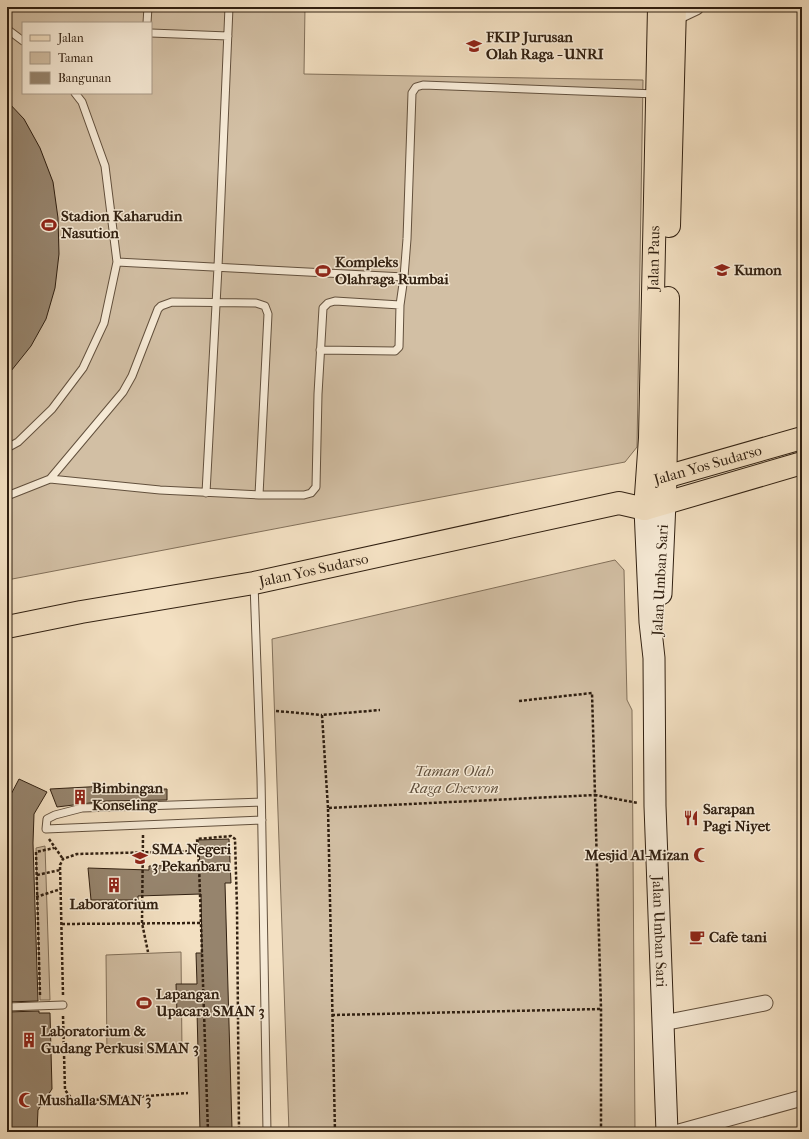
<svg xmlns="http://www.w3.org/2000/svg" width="809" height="1139" viewBox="0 0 809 1139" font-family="'IM FELL French Canon',serif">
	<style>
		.green { fill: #d2bfa4; stroke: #82705a; fill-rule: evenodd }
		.building { fill: #96846d; stroke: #312011 }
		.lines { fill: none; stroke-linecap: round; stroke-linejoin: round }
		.service-casing { stroke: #62503d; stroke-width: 9 }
		.minor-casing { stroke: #62503d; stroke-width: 17 }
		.secondary-casing { stroke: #312011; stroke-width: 23 }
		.primary-casing { stroke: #312011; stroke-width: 24 }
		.path { stroke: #312011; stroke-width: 2.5; stroke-dasharray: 3 2; stroke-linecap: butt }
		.service { stroke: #f7ebd7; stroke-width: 7 }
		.minor { stroke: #f7ebd7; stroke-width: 15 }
		.secondary { stroke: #f7ebd7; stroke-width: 21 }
		.primary { stroke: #f3e0c2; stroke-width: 22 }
		.labels { text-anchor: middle; stroke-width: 3; stroke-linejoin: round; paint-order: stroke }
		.poi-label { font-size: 15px; font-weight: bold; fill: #312011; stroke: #f7ebd7; text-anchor: start }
		.street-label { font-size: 15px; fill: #312011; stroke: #f7ebd7 }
		.park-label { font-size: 15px; font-style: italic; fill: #61503d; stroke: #f7ebd7 }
	</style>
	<rect width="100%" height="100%" fill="#f3e0c2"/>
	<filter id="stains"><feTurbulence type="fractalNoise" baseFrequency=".005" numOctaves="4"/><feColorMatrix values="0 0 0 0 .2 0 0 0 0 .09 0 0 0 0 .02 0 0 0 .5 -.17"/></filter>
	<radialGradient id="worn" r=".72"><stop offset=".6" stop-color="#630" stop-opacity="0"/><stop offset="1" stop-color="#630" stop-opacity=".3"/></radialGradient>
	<path class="green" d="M7 7H305L304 74 643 80 637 447 625 462 7 580ZM23 23H151V93H23Z
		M615 560 624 570 627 700 632 710 635 1132H289L272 639Z
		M45 846 50 1000H40L36 848Z
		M181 952 182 1052 107 1054 106 955Z"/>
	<path class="building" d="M7 101 24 119 40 148 53 182 58 218 59 254 55 288 46 319 31 346 7 376V268L9 256V224L7 214Z
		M19 779 47 792 34 814 33 843 38 1001 7 1002V802Z
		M106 786V789H167V800L106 801 57 807 50 789Z
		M229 839 231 883H225L232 1129 200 1131 197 1011 177 1013 176 984H197L196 953H202L201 894 138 896V900H91L88 868 149 870V866L200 865 198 840Z
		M39 1011V1013H50L52 1089 38 1110 37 1132H7V1012Z"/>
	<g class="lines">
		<g class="service-casing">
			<path id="service" d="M147 23 148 7
				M7 29 23 41
				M151 33 228 36
				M117 262 404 277 407 239 412 93 416 87 423 85 656 94
				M320 350 395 351 399 347 400 305 404 277
				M7 448 18 442 52 409 83 368 104 323 117 262 105 166 82 102 75 93
				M50 479 160 490 259 495H304L311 493 316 487 318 394 323 308 328 303 335 301 400 305
				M206 493 218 267 229 7
				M7 496 50 479 123 392 132 376 158 309 161 306 172 302 256 303 265 306 268 314 259 495
				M254 584 261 778 267 1132
				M261 802 82 808 55 815 47 819 46 829 262 820
				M7 1007 63 1005"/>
		</g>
		<g class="minor-casing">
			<path id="minor" d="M675 17 696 7
				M663 1023 765 1003
				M679 1132 802 1098"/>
		</g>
		<g class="secondary-casing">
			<g id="secondary">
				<path id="s1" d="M645 509 650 622 654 658 655 806 667 1132"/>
				<path d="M661 594 665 502"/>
			</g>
		</g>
		<g class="primary-casing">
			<g id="primary">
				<path d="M669 226 675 7"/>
				<path id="s2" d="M651 481 802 438"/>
				<path d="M665 502 668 298"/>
				<path id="s3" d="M645 509 650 438 659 7"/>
				<path id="s4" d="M7 627 81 612 254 583 619 503 645 509 802 463"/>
			</g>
		</g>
		<path class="path" d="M519 701 592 693 595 795 638 803
			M276 711 322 715
			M328 808 322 715 380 710
			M143 835 142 923 148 952
			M49 839 63 859
			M37 875 60 870
			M36 897 61 889
			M62 924 200 923
			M40 995 36 852 54 848
			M63 995 60 865 63 859 77 854 198 851
			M332 1015 601 1009
			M63 1016 65 1090 72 1099 79 1101 188 1093
			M150 1132 208 1129
			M208 1132 199 865 197 839 231 836 235 839 237 908 239 1132H232
			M335 1132 328 808 595 795 601 1009V1132"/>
		<use href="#service" class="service"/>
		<use href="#minor" class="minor"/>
		<use href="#secondary" class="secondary"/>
		<use href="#primary" class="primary"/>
	</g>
	<defs>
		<g id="university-bare" transform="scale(1.2)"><path d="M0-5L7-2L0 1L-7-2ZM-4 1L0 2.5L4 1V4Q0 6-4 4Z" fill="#8f2418" stroke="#f7ebd7" stroke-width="2.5" paint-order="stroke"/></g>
		<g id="stadium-bare" transform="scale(1.2)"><path d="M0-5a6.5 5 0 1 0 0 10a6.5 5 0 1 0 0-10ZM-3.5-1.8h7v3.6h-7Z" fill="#8f2418" stroke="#f7ebd7" stroke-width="2.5" paint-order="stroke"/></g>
		<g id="school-bare" transform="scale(1.2)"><path d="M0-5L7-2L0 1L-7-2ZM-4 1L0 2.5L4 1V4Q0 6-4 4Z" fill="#8f2418" stroke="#f7ebd7" stroke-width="2.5" paint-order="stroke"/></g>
		<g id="building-bare" transform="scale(1.2)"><path d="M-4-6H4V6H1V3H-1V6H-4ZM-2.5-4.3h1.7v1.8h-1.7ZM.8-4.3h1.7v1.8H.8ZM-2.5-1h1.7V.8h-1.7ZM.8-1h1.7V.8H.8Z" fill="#8f2418" stroke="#f7ebd7" stroke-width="2.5" paint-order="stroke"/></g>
		<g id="restaurant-bare" transform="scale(1.2)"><path d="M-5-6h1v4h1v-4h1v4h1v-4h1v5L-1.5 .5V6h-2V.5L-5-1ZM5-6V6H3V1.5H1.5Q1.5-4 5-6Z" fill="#8f2418" stroke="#f7ebd7" stroke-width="2.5" paint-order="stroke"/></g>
		<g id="mosque-bare" transform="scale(1.2)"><path d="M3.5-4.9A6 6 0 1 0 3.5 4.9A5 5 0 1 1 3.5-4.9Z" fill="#8f2418" stroke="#f7ebd7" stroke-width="2.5" paint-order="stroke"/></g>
		<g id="cafe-bare" transform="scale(1.2)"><path d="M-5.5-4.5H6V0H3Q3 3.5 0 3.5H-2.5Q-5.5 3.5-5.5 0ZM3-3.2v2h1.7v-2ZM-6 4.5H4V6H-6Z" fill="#8f2418" stroke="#f7ebd7" stroke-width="2.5" paint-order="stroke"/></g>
	</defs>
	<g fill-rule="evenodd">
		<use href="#university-bare" x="474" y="46"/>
		<use href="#stadium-bare" x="49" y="225"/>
		<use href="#school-bare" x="722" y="270"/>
		<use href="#stadium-bare" x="323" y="271"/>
		<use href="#building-bare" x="80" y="797"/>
		<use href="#restaurant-bare" x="691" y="818"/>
		<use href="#mosque-bare" x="701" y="855"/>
		<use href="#school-bare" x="140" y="858"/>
		<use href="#building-bare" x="114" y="885"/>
		<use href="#cafe-bare" x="697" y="937"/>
		<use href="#stadium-bare" x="144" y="1003"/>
		<use href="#building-bare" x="29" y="1040"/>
		<use href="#mosque-bare" x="26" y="1100"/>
	</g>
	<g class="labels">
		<g class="poi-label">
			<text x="486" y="42">FKIP Jurusan<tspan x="486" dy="17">Olah Raga - UNRI</tspan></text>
			<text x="61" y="221">Stadion Kaharudin<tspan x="61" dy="17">Nasution</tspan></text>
			<text x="335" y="267">Kompleks<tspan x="335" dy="17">Olahraga Rumbai</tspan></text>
			<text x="734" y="275">Kumon</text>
			<text x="92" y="793">Bimbingan<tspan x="92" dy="17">Konseling</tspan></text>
			<text x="703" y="814">Sarapan<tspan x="703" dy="17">Pagi Niyet</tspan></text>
			<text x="152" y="854">SMA Negeri<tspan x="152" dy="17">3 Pekanbaru</tspan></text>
			<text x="689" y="860" text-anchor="end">Mesjid Al-Mizan</text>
			<text x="114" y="909" text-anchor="middle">Laboratorium</text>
			<text x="709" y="942">Cafe tani</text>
			<text x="156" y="999">Lapangan<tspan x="156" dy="17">Upacara SMAN 3</tspan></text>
			<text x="41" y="1036">Laboratorium &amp;<tspan x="41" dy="17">Gudang Perkusi SMAN 3</tspan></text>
			<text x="38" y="1105">Mushalla SMAN 3</text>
		</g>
		<g class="street-label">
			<text dy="5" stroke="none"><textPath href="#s3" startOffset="251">Jalan Paus</textPath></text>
			<text dy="5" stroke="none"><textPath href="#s2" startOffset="59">Jalan Yos Sudarso</textPath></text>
			<text dy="5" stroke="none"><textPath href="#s4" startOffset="312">Jalan Yos Sudarso</textPath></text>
			<text transform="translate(660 580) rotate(-87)" y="5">Jalan Umban Sari</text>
			<text dy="5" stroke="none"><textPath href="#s1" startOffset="423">Jalan Umban Sari</textPath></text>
		</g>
		<g class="park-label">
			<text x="454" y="776">Taman Olah<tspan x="454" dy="17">Raga Chevron</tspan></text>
		</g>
	</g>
	<rect width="809" height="1139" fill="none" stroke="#f3e0c2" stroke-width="24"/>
	<rect x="8" y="8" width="793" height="1123" fill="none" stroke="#312011" stroke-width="2"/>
	<rect x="12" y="12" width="785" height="1115" fill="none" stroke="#312011"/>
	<rect x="22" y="22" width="130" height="72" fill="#f7ebd7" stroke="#a89a88"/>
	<rect x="30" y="35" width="20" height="6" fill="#f3e0c2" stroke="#a89a88"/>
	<text x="58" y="42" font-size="12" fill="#312011">Jalan</text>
	<rect x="30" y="52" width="20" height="12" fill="#d2bfa4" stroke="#a89a88"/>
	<text x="58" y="62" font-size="12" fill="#312011">Taman</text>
	<rect x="30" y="72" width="20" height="12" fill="#96846d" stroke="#a89a88"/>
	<text x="58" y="82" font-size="12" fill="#312011">Bangunan</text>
	<rect width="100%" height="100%" filter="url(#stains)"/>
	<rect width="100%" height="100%" fill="url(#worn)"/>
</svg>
